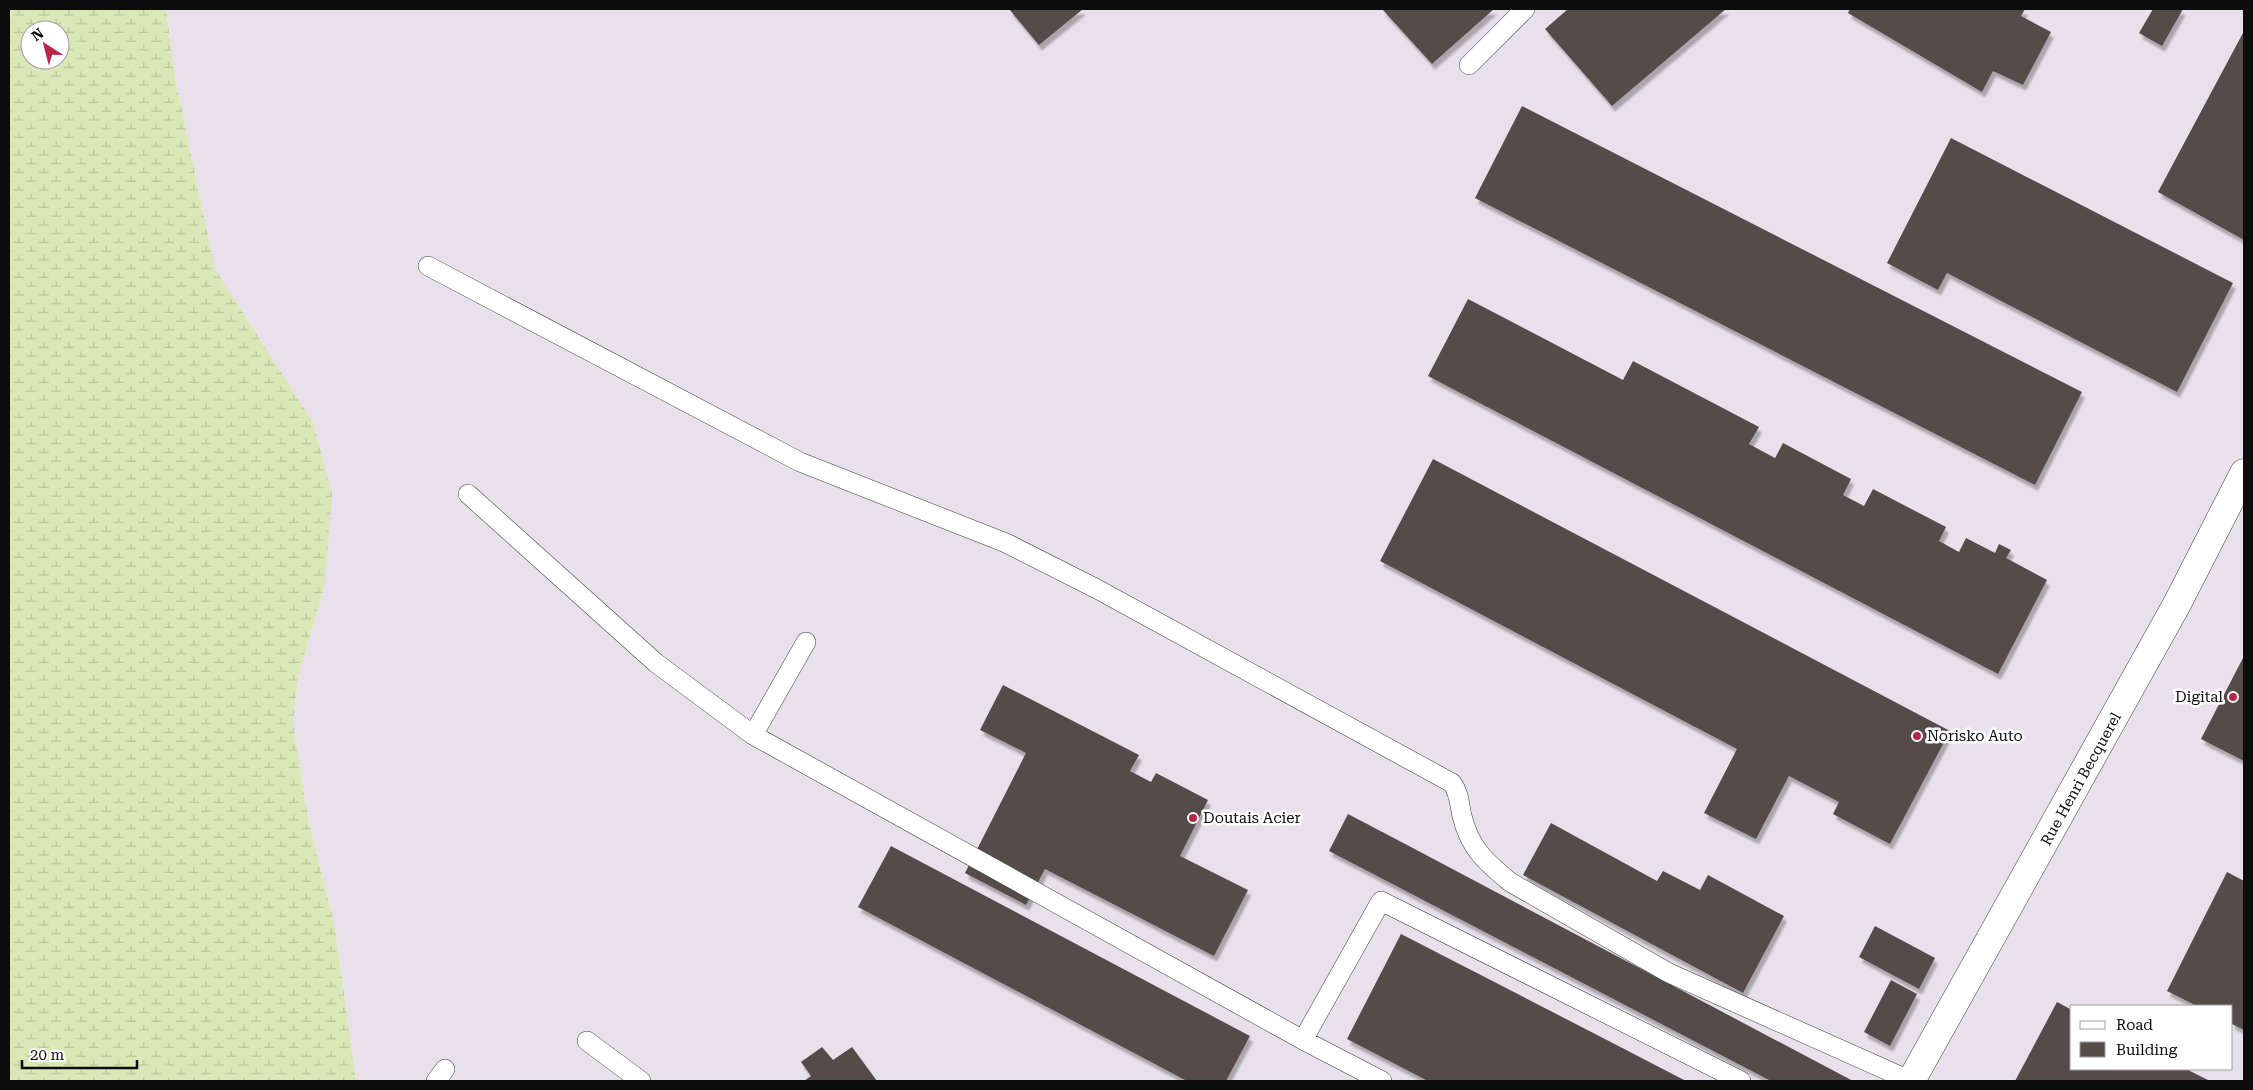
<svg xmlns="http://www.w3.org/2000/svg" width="2253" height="1090" viewBox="0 0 2253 1090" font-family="'Roboto Serif',serif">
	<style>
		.industrial { fill: #e8e0eb; fill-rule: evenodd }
		.wetland { fill: url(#wetland-marsh); fill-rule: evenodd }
		.building { fill: #554b49; filter: url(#shadow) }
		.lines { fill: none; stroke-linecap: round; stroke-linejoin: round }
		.service-casing { stroke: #3f3f3f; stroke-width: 20 }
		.minor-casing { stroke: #3f3f3f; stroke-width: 29 }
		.service { stroke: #fff; stroke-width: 19 }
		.minor { stroke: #fff; stroke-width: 28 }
		.poi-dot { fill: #ba2648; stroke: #fff; stroke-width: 2 }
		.labels { text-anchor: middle; stroke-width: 5; stroke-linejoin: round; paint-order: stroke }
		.poi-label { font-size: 15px; fill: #0c0c0c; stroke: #fff; text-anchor: start }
		.street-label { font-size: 15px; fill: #0c0c0c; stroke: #fff }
	</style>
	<defs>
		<pattern id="wetland-marsh" width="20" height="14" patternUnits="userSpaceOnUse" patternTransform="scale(1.25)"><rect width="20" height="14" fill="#d9e8b6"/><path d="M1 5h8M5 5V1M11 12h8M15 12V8" fill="none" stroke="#b9c69b"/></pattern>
		<filter id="shadow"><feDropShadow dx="3" dy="5.5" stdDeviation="1" flood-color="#0004"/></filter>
	</defs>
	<rect width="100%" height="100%" fill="#fff8ec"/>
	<path class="industrial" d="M166 9H2244V1081H356L335 927 308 818 293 722 298 678 325 584 313 422 215 269 175 77ZM2072 1006H2232V1069H2072Z"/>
	<path class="wetland" d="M9 9H166L175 77 215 269 313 422 332 494 325 584 298 678 293 722 308 818 335 927 356 1081H9ZM30 30H60V60H30Z"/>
	<path class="building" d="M1009 9H1083L1039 45Z
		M1382 9H1494L1432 64Z
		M1568 9H1726L1612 106 1545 29Z
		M1850 9H2025L2021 16 2051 32 2023 85 1993 71 1982 92 1848 13Z
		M2153 9H2183L2162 46 2139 33Z
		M2244 31V240L2158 192Z
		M1522 106 2082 392 2035 485 1475 198Z
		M1951 138 2233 283 2177 392 1947 273 1938 290 1887 263Z
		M1468 299 1623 380 1633 361 1759 427 1749 444 1775 458 1783 443 1851 479 1843 495 1864 506 1873 489 1946 527 1939 541 1959 552 1966 538 1995 553 1999 544 2011 550 2006 558 2047 580 1998 674 1428 376Z
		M1433 459 1950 731 1890 844 1833 814 1839 802 1789 776 1756 839 1704 813 1737 749 1380 561Z
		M2244 656V761L2201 739Z
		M1003 685 1139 755 1130 771 1151 782 1156 773 1208 800 1180 856 1248 890 1214 956 1045 869 1026 905 965 873 1026 753 980 730Z
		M1348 814 1409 846 1853 1081H1771L1329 851Z
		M1551 823 1657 881 1663 871 1700 890 1708 875 1784 916 1743 993 1523 875Z
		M891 846 1250 1036 1226 1081H1187L858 907Z
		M2227 872 2244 881V1030L2232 1024V1006H2197L2167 991Z
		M1875 926 1935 958 1919 989 1859 957Z
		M1401 934 1603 1038 1686 1081H1428L1347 1039Z
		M1891 980 1917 994 1890 1046 1864 1032Z
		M2057 1002 2072 1010V1069H2186L2210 1081H2015Z
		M822 1047 833 1060 852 1047 877 1081H804L811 1076 801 1062Z"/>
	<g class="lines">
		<g class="service-casing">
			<path id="service" d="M1469 65 1525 9
				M428 266 800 462 1006 543 1097 589 1452 783C1460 794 1459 804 1462 816 1470 849 1486 862 1510 882L1669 973 1911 1081
				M468 494 656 663 753 735 1303 1040
				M753 735 806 642
				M587 1041 641 1081
				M436 1081 445 1069
				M1382 1081 1303 1040 1381 901 1741 1081"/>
		</g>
		<g class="minor-casing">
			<path id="minor" d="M1911 1081 2177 604 2244 473"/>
		</g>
		<use href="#service" class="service"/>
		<use href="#minor" class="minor"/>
	</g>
	<g class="poi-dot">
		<circle cx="2233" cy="697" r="5"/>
		<circle cx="1917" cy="736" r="5"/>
		<circle cx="1193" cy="818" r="5"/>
	</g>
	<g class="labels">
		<g class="poi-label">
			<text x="2223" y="702" text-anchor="end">Digital</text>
			<text x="1927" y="741">Norisko Auto</text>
			<text x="1203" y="823">Doutais Acier</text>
		</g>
		<g class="street-label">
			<text transform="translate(2081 779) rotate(-61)" y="5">Rue Henri Becquerel</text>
		</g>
	</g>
	<rect width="2253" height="1090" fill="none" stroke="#0c0c0c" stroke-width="20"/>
	<rect x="2070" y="1005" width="162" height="65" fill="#ffffff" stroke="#9e9e9e"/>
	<rect x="2080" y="1021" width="25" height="8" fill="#ffffff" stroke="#9e9e9e"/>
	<text x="2116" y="1030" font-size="15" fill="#0c0c0c">Road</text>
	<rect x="2080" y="1042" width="25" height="15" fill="#554b49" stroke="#9e9e9e"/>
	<text x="2116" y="1055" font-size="15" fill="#0c0c0c">Building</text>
	<g transform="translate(45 45) rotate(324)"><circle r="24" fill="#ffffff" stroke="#9e9e9e"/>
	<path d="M0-4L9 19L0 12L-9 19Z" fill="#ba2648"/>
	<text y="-8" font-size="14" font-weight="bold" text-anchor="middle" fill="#0c0c0c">N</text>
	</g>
	<path d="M22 1060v8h115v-8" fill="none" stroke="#0c0c0c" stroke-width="2.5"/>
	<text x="30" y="1060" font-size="15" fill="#0c0c0c" stroke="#ffffff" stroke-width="4" paint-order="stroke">20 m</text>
</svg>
